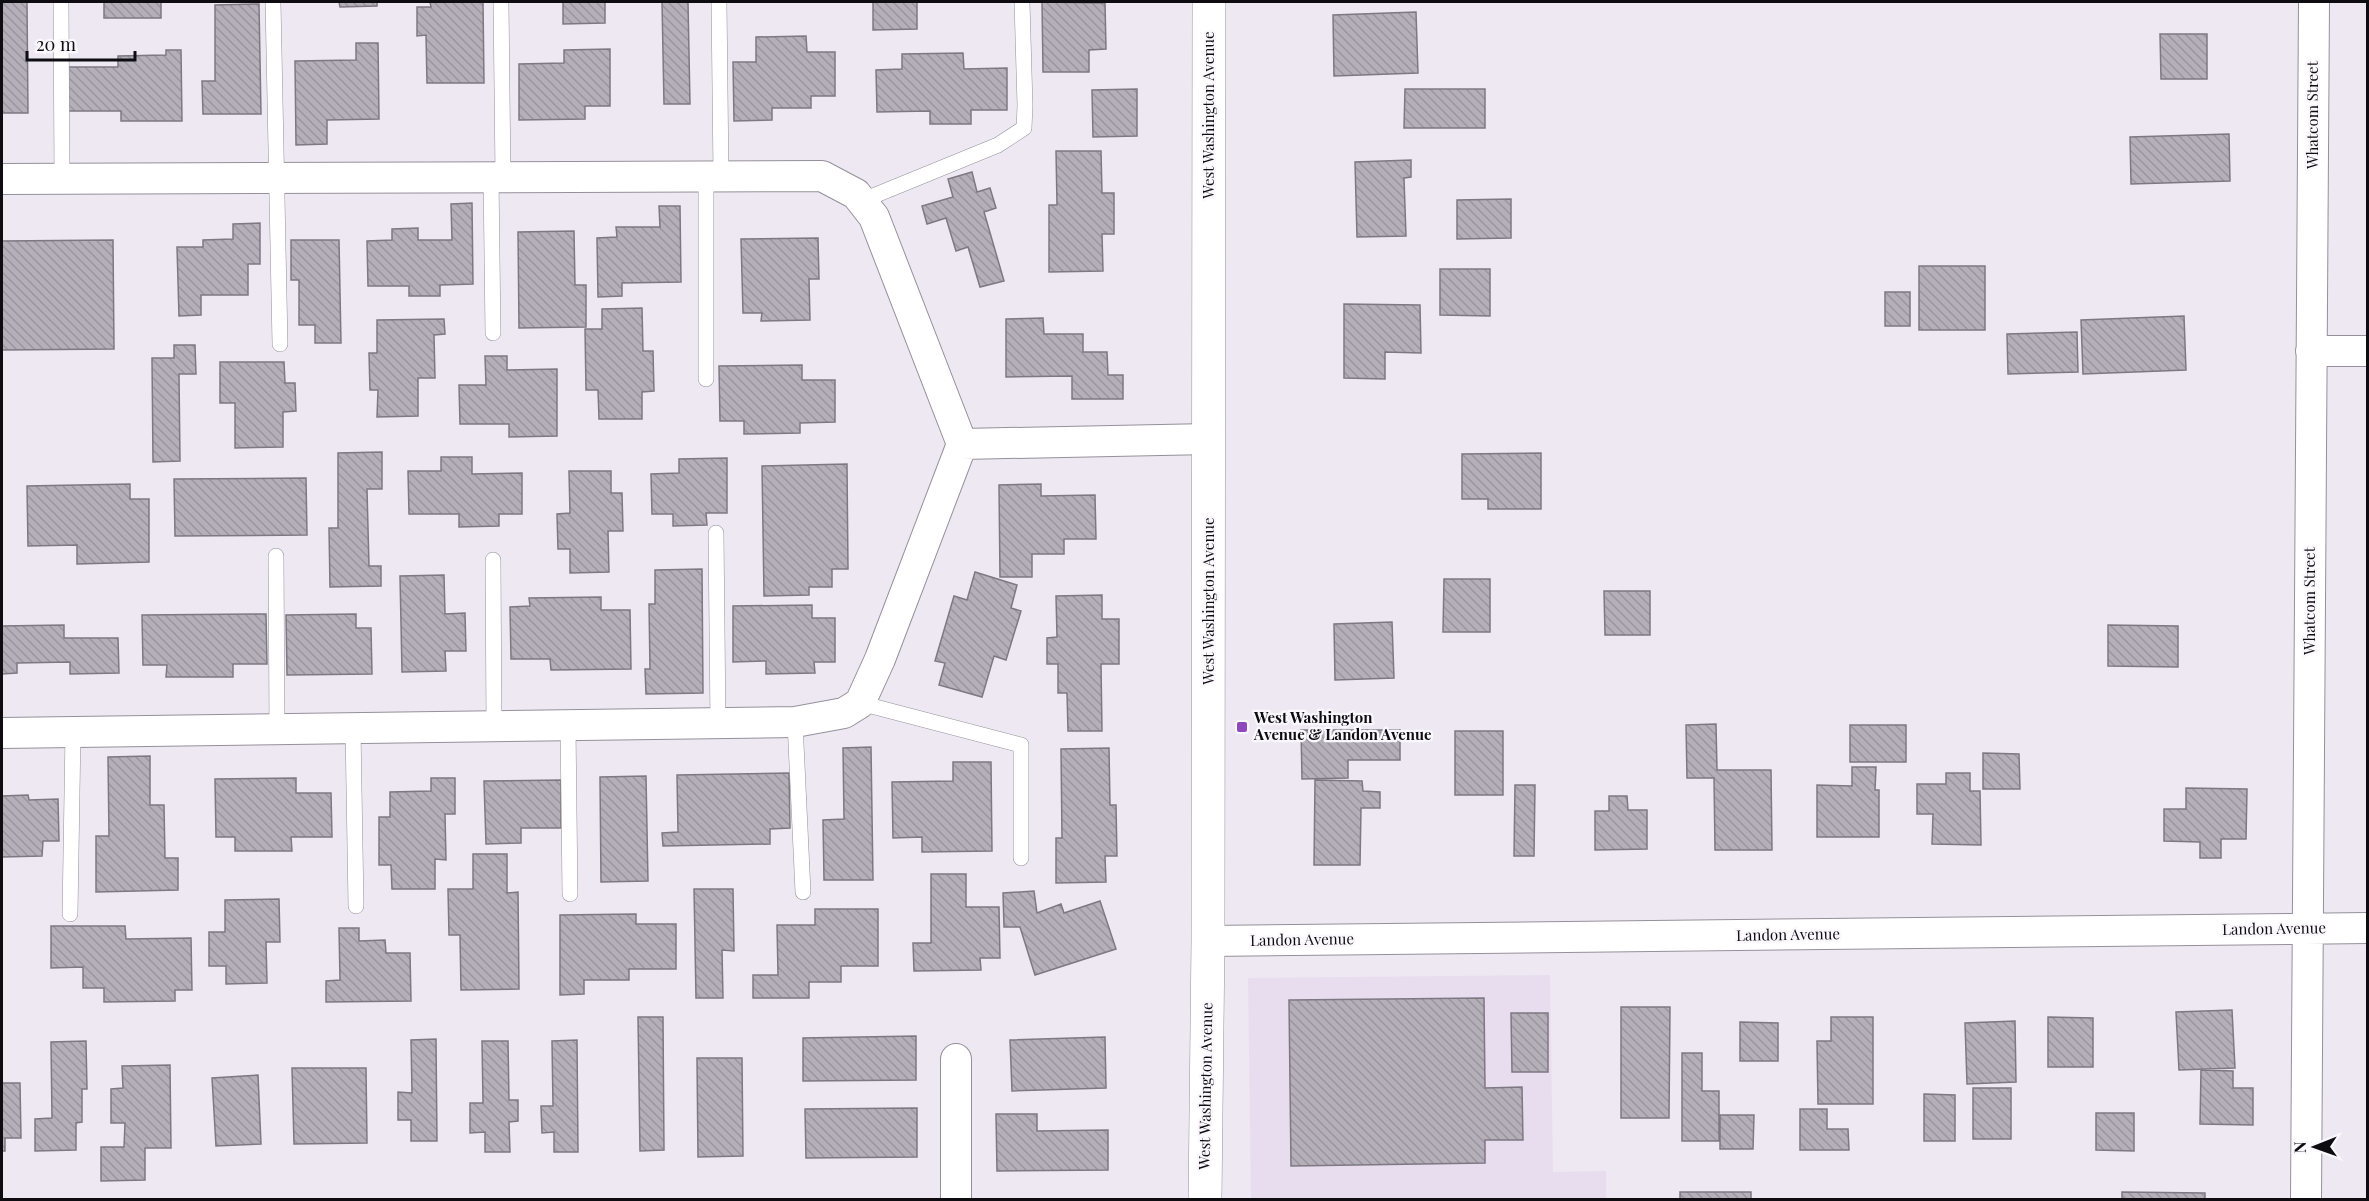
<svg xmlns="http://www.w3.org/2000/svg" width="2369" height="1201" viewBox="0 0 2369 1201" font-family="'Playfair Display',serif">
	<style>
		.built { fill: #e7ddef }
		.building { fill: url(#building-back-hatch); stroke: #7d7882; stroke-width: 1.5 }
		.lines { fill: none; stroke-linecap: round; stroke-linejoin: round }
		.service-casing { stroke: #95909a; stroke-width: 16 }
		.minor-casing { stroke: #95909a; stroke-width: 32 }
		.secondary-casing { stroke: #95909a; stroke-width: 34 }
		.service { stroke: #fff; stroke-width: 15 }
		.minor { stroke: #fff; stroke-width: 30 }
		.secondary { stroke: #fff; stroke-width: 33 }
		.poi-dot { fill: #9049bc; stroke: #faf7fd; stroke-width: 2 }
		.labels { text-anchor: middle; stroke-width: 4.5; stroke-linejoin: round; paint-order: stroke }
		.street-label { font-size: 15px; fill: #0e0c10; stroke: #faf7fd }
		.poi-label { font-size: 15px; font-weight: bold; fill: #0e0c10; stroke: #faf7fd; text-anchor: start }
	</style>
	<defs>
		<pattern id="building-back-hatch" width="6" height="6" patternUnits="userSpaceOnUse" patternTransform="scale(1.5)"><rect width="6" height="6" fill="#b5afba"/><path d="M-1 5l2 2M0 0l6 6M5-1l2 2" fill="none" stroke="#9a959f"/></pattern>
	</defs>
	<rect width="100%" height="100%" fill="#eee8f3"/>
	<path class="built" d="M1550 975 1553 1172 1606 1171V1199H1251L1248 978Z"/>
	<path class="building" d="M2 2H27L28 113H2Z
		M104 2H161V18H104Z
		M339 2H377V6L340 7Z
		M430 2H483L484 83H427L426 35 417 36V7H431Z
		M563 2H605V23L563 24Z
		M662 2H688L690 104H664Z
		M873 2H917V29L873 30Z
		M1042 2 1105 3 1106 49 1089 50V72H1043Z
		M259 4 261 114H203L202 81H215V5Z
		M1416 12 1418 73 1334 76 1333 15Z
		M2160 34H2207V79H2161Z
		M806 36 807 52H835V96H811V108H772V120L734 121 733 62H756V37Z
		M356 43H378L379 119 327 120V144L296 145 295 61 356 60Z
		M610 49V106H585V119L519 120V64L564 63V50Z
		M166 50H181L182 121H121V111H67L66 67H118V56L166 55Z
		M963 53 964 69 1007 68V110H971V124H930V111L877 112 876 70 902 69V54Z
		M1137 89V136L1093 137 1092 90Z
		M1405 89H1485V128H1404Z
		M2229 134 2230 181 2131 184 2130 137Z
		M1056 151H1101L1102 193H1114V234H1102L1103 271 1049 272V205H1057Z
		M1411 160V177L1404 178 1406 236 1357 237 1355 162Z
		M972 172 977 192 990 188 996 208 984 212 1004 281 980 287 968 247 956 251 946 218 927 224 922 206 953 197 948 179Z
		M1511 199V238L1457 239V200Z
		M472 203 473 284 440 285V296H409V286H368L367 241 392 240V229L418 228V240H452L451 204Z
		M659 206H680L681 282 622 283V296L598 297 597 238 617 237 616 227H660Z
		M260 223V264H248V295H201V315L179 316 177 247H203V240L233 239V224Z
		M574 231 575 285H586V327L519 328 518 232Z
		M818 238 819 279H809L810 320 761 321 762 313H743L741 239Z
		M113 240 114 349 2 350V241Z
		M291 240H339L341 343H315V325H299V280H291Z
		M1919 266H1985V330H1919Z
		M1440 269H1490V316L1440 315Z
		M1885 292H1910V326H1885Z
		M1344 304 1420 305 1421 353 1385 352V379L1344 378Z
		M642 308 643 351H653L654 391 642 392V419H599L598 390H586L585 329H602V309Z
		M2184 316 2186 370 2083 374 2081 320Z
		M1043 318 1044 334H1083V352H1107L1108 375H1123V399H1072V376L1006 377V319Z
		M444 319 445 334 434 335 435 378H418V416L377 417 378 390H370L369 353H377V320Z
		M2077 332 2078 372 2008 374 2007 334Z
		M174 345H195L196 374H179L180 461 153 462 152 358H174Z
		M485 356H507V370L557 369V436L509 437V424H460L459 385H486Z
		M220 362H284L285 383H295L296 411 283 412V447L235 448V403H220Z
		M802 365V380H835V422L800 423V433L744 434V421H720L719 366Z
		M382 452V489H367L369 566H381V586L330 587 329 528H338V453Z
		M1541 453V509H1488V499H1462V454Z
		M441 457H472V474L522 473V514H499V526L459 527V514H409L408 471H441Z
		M727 458V513H706L707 525 673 526V514H652L651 474 679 473V459Z
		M847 464 848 569H832V587H809V595L764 596 762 466Z
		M569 471H611V493H622L623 531H608L609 572 570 573V549H558L557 514 570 513Z
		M306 478 307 535 175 536 174 479Z
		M130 484V499H149V562L77 564V545L28 546 27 486Z
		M1041 484V496L1095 495 1096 539H1064V554H1032V577H1000L999 485Z
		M702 569 703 693 646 694 645 669H650L649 604H655V570Z
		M975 572 1017 585 1011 608 1021 611 1006 660 994 656 982 697 939 685 945 663 935 661 954 596 967 600Z
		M444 575 445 614 465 613 466 651H445L446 671 402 672 400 576Z
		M1444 579H1490V632H1443Z
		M1604 591H1650V635H1605Z
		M1102 595V619H1119V664H1101L1102 731H1068L1067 693H1058V664H1047V638L1057 637 1056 596Z
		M601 597V610H630L631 669 551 670 550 659H511L510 607 530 606 529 598Z
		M812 605V618H835V662H814L815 673 766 674V661L733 662V606Z
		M266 614 267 664H233V677H166L167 665H143L142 615Z
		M356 614V628H371L372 674 287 675 286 615Z
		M1392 622 1394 678 1335 680 1334 624Z
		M64 625V638H118L119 673 70 674V662L17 663V673L2 674V626Z
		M2108 625 2178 626V667L2108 666Z
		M1716 724 1717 770H1771L1772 850H1715L1714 778H1687L1686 725Z
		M1850 725H1906V762H1850Z
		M1301 730H1400V760H1348V778L1302 779Z
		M1455 731H1503V795H1455Z
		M871 747 873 880H824L823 820 844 819 843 748Z
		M1109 748 1110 805H1116L1117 856H1105L1106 882 1056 883V838H1062L1061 749Z
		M1983 753 2019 754 2020 789H1983Z
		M150 756V805H164L165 858H178V890L96 892V836H109L108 757Z
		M953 762H991L992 851 922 852V837L893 838 892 782 953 781Z
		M1852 767H1876L1875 790H1879V837H1817V785L1852 786Z
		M789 773 790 828 770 829V844L663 846 662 833 678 832 677 775Z
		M1946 773H1970V791H1980L1981 845 1932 844 1933 814H1917V784H1946Z
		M646 776 648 881 601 882 600 777Z
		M296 778V793H331L332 837H291L292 851H235V837H216L215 779Z
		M431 778H455V814H445L446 860 435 859V889H392L391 865H379V817H390V792L431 791Z
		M561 780V828H521V843L486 844 484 781Z
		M1315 780 1362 781 1363 791 1380 792V808H1361L1360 865H1314Z
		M1515 785H1535L1534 856H1514Z
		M2186 788 2247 789 2246 839H2221V858H2200V842L2164 841V809H2186Z
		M28 795 29 800 58 799 59 841H43L42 856 2 857V796Z
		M1609 796H1627L1628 810H1647V849L1595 850V811H1609Z
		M473 854H507V893L518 892 519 989 461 990 460 935H449L448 889H473Z
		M931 874H966V907H999L1000 958H980L981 970 914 971 913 943H931Z
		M694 889H733L734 951 722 950 723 998H696Z
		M1034 891 1037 913 1061 904 1064 913 1100 901 1116 949 1035 975 1020 927H1004L1003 893Z
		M279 899 280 942H266L267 983 226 984V966H209V932H225V900Z
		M815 909H878V966H841V982H809V998H753V975H778L777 925H815Z
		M636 914V924H676V969H629V980H584V994L560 995V915Z
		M51 926H125L126 939 191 938 192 990H175V1001L104 1002V988H83V967L51 968Z
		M339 928H359V941L385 940 386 953H410L411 1001 326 1002V981L340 980Z
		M1484 998 1485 1088 1522 1087 1523 1140H1485V1163L1291 1166 1289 1000Z
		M1621 1007H1670L1669 1118H1621Z
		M2232 1010 2235 1068 2179 1070 2176 1012Z
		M1511 1013H1548V1072H1512Z
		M638 1017H663L664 1150 640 1151Z
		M1831 1017H1873V1104H1818L1817 1041H1831Z
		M2048 1017 2093 1018V1067H2048Z
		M2015 1021 2016 1082 1967 1084 1965 1023Z
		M1740 1022 1778 1023V1061H1740Z
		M916 1036V1080L803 1081V1038Z
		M1105 1037 1106 1088 1012 1091 1010 1040Z
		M436 1039 437 1141H411V1120H398V1092L412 1093 411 1040Z
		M577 1040 578 1152H554V1132L542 1133 541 1106H553L552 1041Z
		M86 1041 87 1089H82V1122L76 1123V1150L35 1151V1119L52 1118 51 1042Z
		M482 1041H508L509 1100H518V1121L509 1122 510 1152H485V1132L470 1133V1103H483Z
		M1682 1053H1702V1091H1719V1141H1682Z
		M697 1058H742L743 1156 698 1157Z
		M170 1065 171 1148H145V1180L101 1181V1147H124L125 1123H111V1089L123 1088 122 1066Z
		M292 1068H366L367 1143 294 1144Z
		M2201 1070 2233 1071V1088H2253V1125L2200 1124Z
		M258 1075 261 1144 216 1146 212 1078Z
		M2 1083H20L21 1138H5V1151H2Z
		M1973 1088H2011V1139H1973Z
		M1924 1094 1955 1095V1141H1924Z
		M917 1108V1157L806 1158 805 1109Z
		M1800 1109H1827V1129H1848L1849 1150H1800Z
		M2096 1113H2134V1151L2096 1150Z
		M996 1114H1037V1131L1108 1130V1170L997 1171Z
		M1720 1115H1754L1753 1149H1720Z
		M1680 1192H1751V1200H1680Z
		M2122 1192 2205 1193V1200H2122Z"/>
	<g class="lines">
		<g class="service-casing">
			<path id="service" d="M61 2 62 178
				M273 2 280 344
				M501 2 503 177
				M719 2 721 176
				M491 177 493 333
				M861 201 998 145 1024 128 1025 106 1022 2
				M706 379V176
				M716 533 718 724
				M276 556 277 730
				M493 560 494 727
				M860 703 1021 745V858
				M795 722 803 892
				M568 726 570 894
				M353 729 356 906
				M70 914 73 733"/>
		</g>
		<g class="minor-casing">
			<path id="minor" d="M2 179 822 176 856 194 874 217 962 444 880 659 860 703 844 713 795 722 2 733
				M2311 351H2368
				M962 444 1209 439
				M1208 941 2368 928
				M956 1059V1200
				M2306 1200 2314 2"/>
		</g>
		<g class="secondary-casing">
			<path id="secondary" d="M1205 1200 1208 941 1209 2"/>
		</g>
		<use href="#service" class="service"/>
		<use href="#minor" class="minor"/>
		<use href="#secondary" class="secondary"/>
	</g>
	<rect class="poi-dot" x="1236" y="721" width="12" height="12" rx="3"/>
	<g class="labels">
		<g class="street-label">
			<text transform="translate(1209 115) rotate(-90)" y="5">West Washington Avenue</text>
			<text transform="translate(2313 115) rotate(-90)" y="5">Whatcom Street</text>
			<text transform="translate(1209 601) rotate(-90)" y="5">West Washington Avenue</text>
			<text transform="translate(2310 601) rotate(-90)" y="5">Whatcom Street</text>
			<text transform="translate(2274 929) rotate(-1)" y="5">Landon Avenue</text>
			<text transform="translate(1788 935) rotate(-1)" y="5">Landon Avenue</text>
			<text transform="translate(1302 940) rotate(-1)" y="5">Landon Avenue</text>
			<text transform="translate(1206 1086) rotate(-89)" y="5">West Washington Avenue</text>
		</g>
		<g class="poi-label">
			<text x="1254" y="723">West Washington<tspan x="1254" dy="17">Avenue &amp; Landon Avenue</tspan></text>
		</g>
	</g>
	<rect width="2369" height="1201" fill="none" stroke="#0e0c10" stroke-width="6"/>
	<g transform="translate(2315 1147) rotate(269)" stroke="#faf7fd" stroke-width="4.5" paint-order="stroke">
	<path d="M0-4.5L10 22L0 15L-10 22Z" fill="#0e0c10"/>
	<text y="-9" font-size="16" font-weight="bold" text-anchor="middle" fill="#0e0c10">N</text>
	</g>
	<path d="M27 51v9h108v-9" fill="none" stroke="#0e0c10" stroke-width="3"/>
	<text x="36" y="51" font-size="18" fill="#0e0c10" stroke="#faf7fd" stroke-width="4.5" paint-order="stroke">20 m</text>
</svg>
